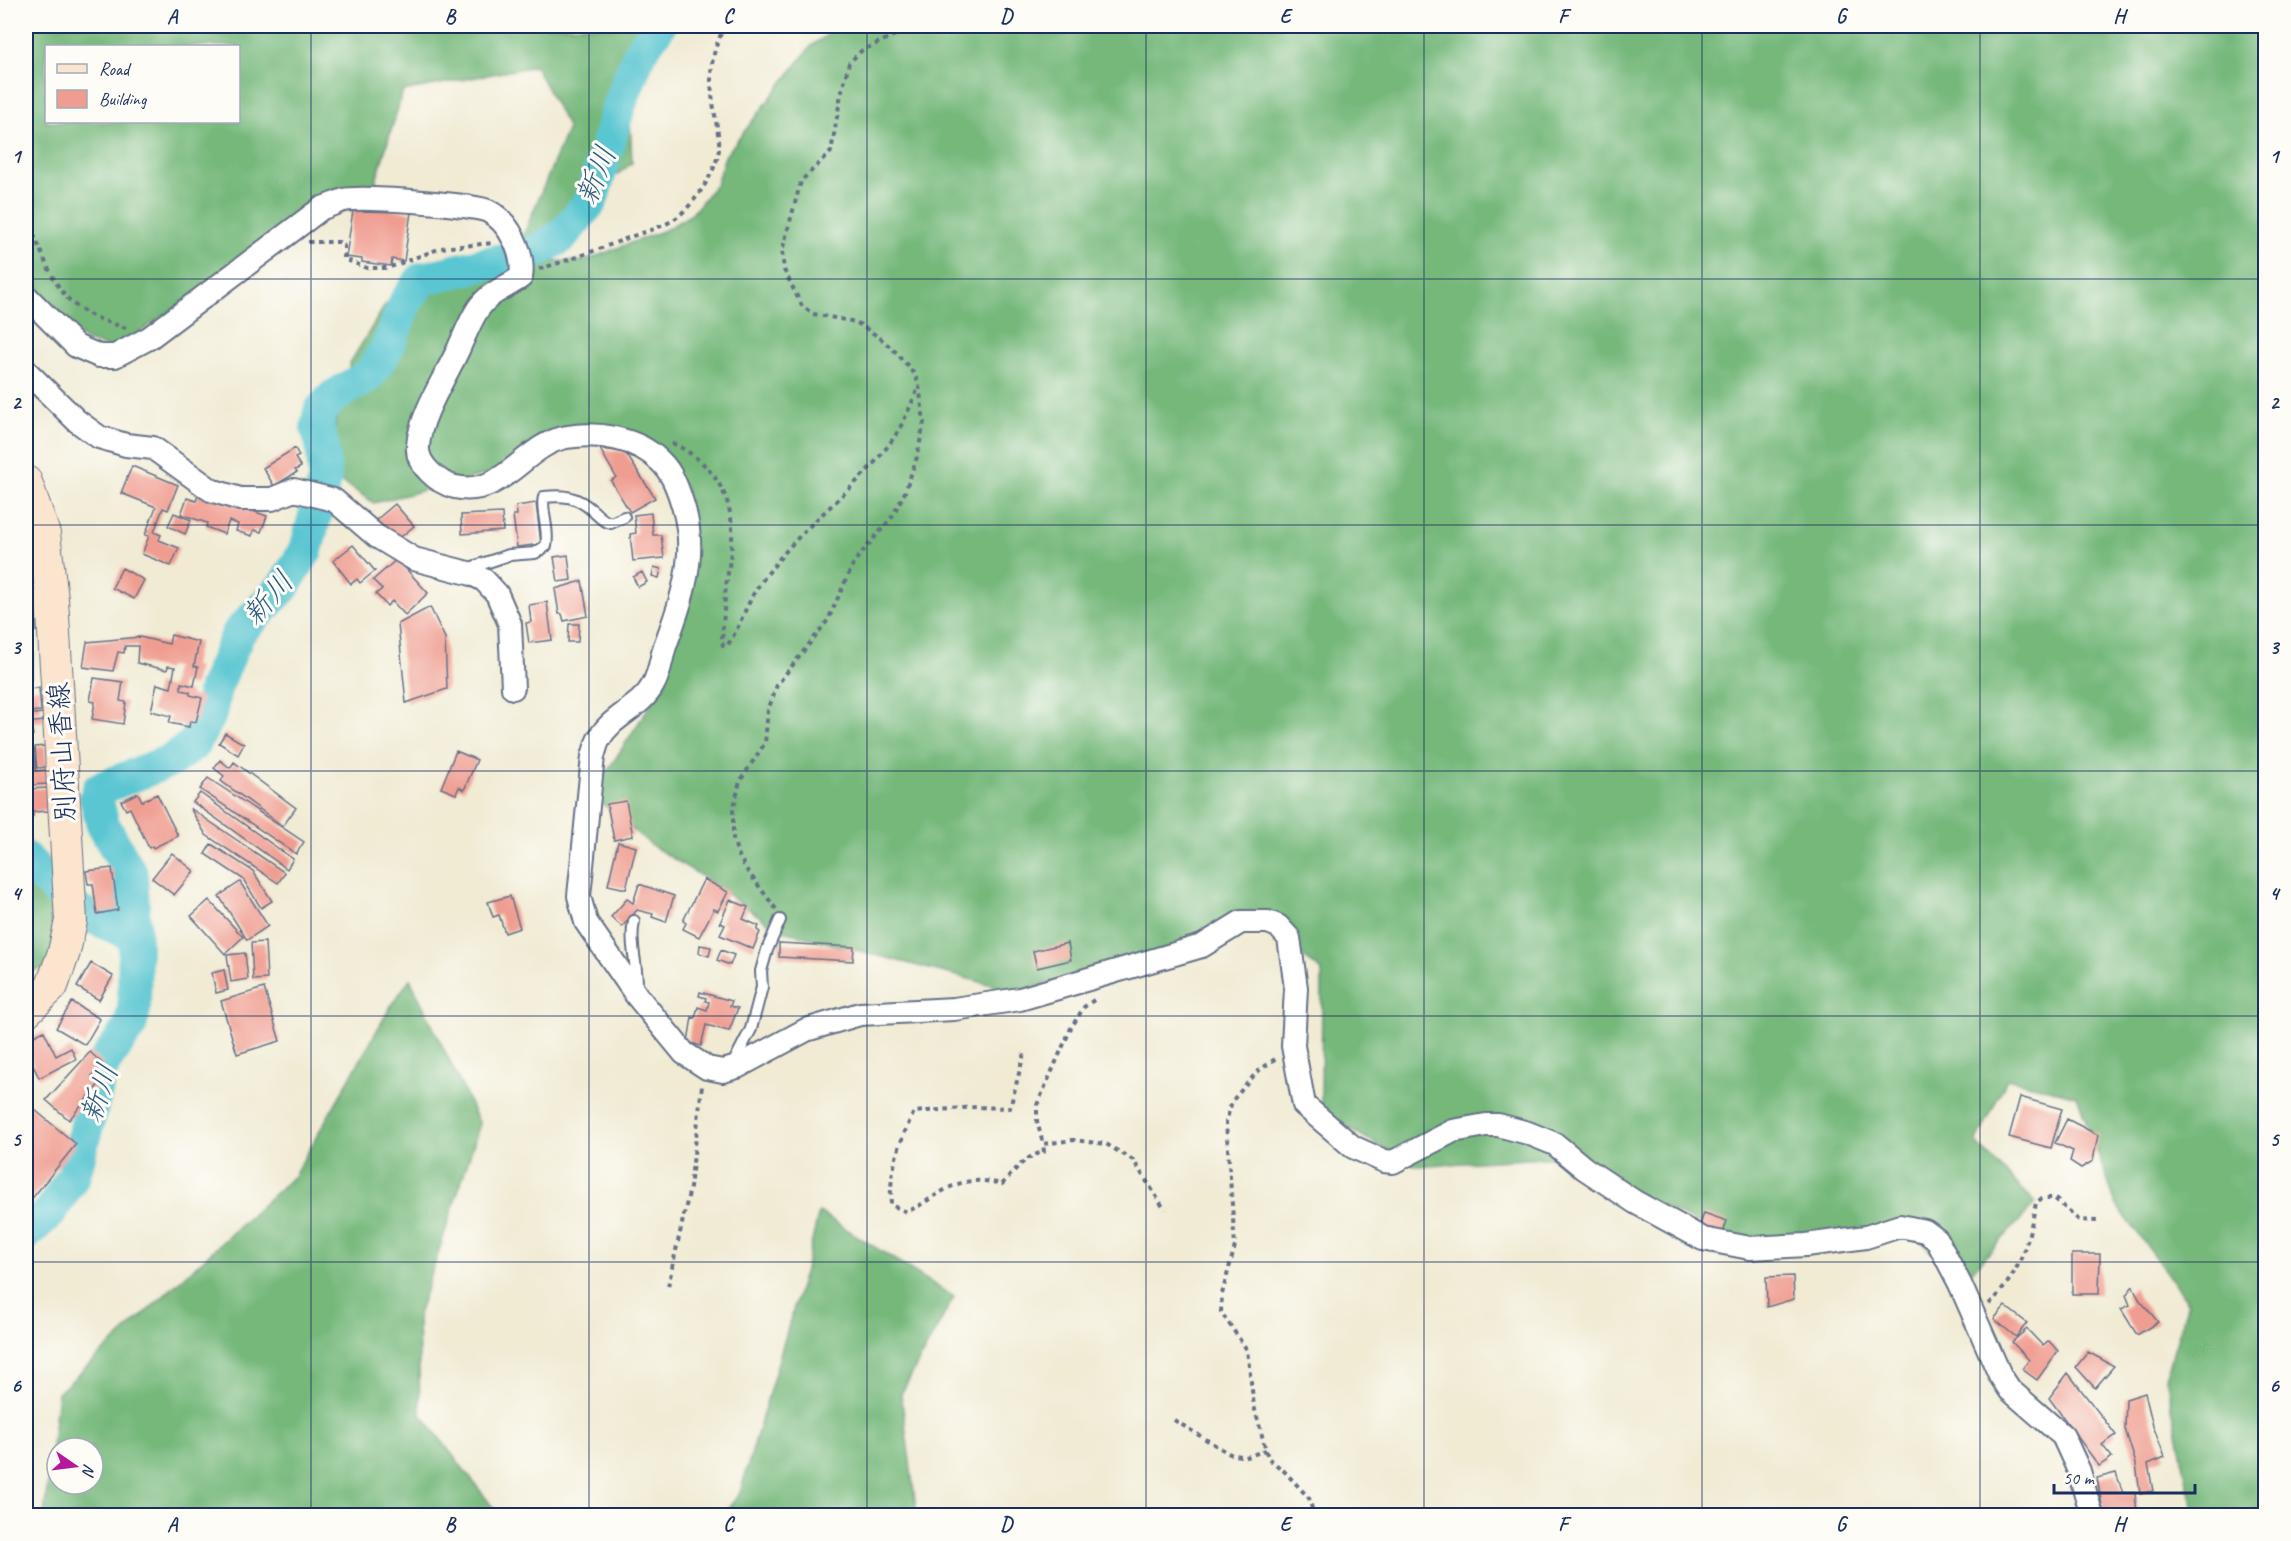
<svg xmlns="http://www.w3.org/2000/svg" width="2291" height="1541" viewBox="0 0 2291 1541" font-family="Caveat,'Klee One',sans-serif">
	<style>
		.forest { fill: #74b87a; stroke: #48746c; stroke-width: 1.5; fill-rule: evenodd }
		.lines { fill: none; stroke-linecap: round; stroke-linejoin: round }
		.river { stroke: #5ac6d1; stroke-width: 34 }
		.building { fill: #f09d91 }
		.service-casing { stroke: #667187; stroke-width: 14 }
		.minor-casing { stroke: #667187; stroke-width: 26 }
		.secondary-casing { stroke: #667187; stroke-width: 34 }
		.path { stroke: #667187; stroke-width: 4; stroke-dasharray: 4.5 4.5; stroke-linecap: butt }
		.service { stroke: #fff; stroke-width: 10 }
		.minor { stroke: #fff; stroke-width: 22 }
		.secondary { stroke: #fce5cf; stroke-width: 32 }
		.grid { fill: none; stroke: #1b2f5e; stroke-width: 1.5; stroke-opacity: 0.55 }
		.labels { text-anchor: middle; stroke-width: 6; stroke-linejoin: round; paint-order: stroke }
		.street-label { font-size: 28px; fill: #1b2f5e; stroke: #fdfcf7 }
		.water-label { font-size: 30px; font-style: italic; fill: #2e5c80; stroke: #fdfcf7 }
		.neatline { fill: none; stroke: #1b2f5e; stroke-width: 2 }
		.grid-label { font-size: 20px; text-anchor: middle; font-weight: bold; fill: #1b2f5e }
	</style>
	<rect width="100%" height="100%" fill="#fdfcf7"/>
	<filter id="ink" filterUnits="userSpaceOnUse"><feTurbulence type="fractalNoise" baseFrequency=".0167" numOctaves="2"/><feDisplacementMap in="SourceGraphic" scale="12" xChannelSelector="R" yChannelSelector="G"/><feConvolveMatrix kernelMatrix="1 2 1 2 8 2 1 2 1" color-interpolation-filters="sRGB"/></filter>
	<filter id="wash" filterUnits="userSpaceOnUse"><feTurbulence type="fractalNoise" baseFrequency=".008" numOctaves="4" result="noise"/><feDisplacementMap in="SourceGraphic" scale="24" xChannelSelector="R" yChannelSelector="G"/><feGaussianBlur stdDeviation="1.35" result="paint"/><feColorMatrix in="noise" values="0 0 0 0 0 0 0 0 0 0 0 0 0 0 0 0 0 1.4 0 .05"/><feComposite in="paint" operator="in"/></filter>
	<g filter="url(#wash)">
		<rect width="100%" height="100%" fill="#f1ebd4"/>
		<path class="forest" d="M26 26H668L628 76 632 163 563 217 544 236 520 243 568 128 535 66 403 91 375 184 340 191 116 349 86 341 26 286ZM46 46H238V122H46Z
			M840 26H2265V1515H2196L2188 1488 2166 1377 2188 1302 2116 1204 2077 1096 2007 1079 1976 1143 2036 1203 1960 1284 1909 1228 1750 1248 1557 1157 1416 1166 1321 1113 1322 971 1266 928 1201 939 1019 992 779 930 703 877 651 845 597 799V787L664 684 685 487 618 431 499 471 374 503 324 470 350 363 386 304 480 275 539 261H584L667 229 692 214 716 184 725 156 811 46Z
			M26 839 68 875V934L43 968 26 973Z
			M410 979 480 1124 418 1315 420 1413 499 1515H44L58 1393 294 1176 391 1006ZM57 1448H93V1484H57Z
			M819 1212 954 1297 901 1394 917 1515H723L740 1493 806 1266Z"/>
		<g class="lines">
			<path class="river" d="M26 859 76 910 133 935
				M26 1234 51 1211 74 1175 103 1064 130 1026 134 1009 135 944 131 874 103 825 96 798 99 789 172 760 194 744 210 714 215 688 239 632 283 587 306 550 325 477 322 444 317 428 320 411 333 397 369 375 387 348 406 301 422 279 535 252 561 237 591 201 619 106 640 52 659 26"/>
		</g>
		<g id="blocks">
			<path class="building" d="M354 204 411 212 404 261 392 259 391 266 362 262V259L346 257Z
				M295 448 299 456 295 458 301 467 295 470 297 472 274 486 263 468Z
				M600 449 625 452 655 498 630 512 611 481 616 477Z
				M132 466 178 485 168 510 163 508 154 532 161 535 159 540 179 548 171 566 142 554 149 536 145 535 156 507 121 493Z
				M199 493 267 516 261 532 254 530 252 536 236 531 238 524 229 521 224 534 206 527 207 523 181 514 187 498 196 501Z
				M536 503 541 544 517 547 513 515H517L516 506Z
				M395 504 414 526 395 542 376 520Z
				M174 513 191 520 185 534 168 526Z
				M502 513 503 531 462 534 461 515Z
				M651 513 653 535H661L664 558 633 561 630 534 636 533 634 515Z
				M353 545 375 571 360 583 357 579 351 584 333 561Z
				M568 555 571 580 558 582 554 557Z
				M397 559 428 593 405 615 392 601 387 606 376 594 382 589 373 580Z
				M654 567 661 569 659 578 652 576Z
				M122 568 144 580 134 599 112 588Z
				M642 572 647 582 638 587 633 577Z
				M582 581 588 616 564 621 562 614H559L555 589Z
				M547 602 552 640 529 643 526 623 531 622 529 605Z
				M430 607 445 638 447 689 406 703 398 624Z
				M35 615 37 631 26 633V617Z
				M569 624H579L578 642H568Z
				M171 635 199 642 194 666 198 667 194 686 181 683V690L190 692V695L202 698 196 722 190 721 189 727 169 723 171 716 151 711 157 684 171 688 175 667 168 666 167 670 137 663 138 646H125L124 653 118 652 113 671 83 667 87 642 140 637 169 644Z
				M26 643H31V680H26Z
				M94 678 123 682 120 701 126 702 123 724 92 719 95 702 90 701Z
				M39 688 41 711 26 712V689Z
				M43 713 44 721 26 723V715Z
				M31 725 33 735 26 739V726Z
				M225 733 244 744 238 755 219 743Z
				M45 746 47 767 37 768 35 747Z
				M34 749 36 771 49 769 50 784 30 785 29 772H26V750Z
				M456 751 477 760 464 790 459 787 456 794 441 788Z
				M220 760 230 768 234 762 296 808 283 826 221 781 224 776 214 768Z
				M208 778 304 842 296 854 200 789Z
				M48 788 49 811 33 812V816H26V789Z
				M138 793 142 801 157 794 178 836 153 848 152 846 149 848 130 808 126 810 121 801Z
				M200 793 293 859 287 869 193 802Z
				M626 801 633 836 614 840 607 804Z
				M190 808 285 873 278 883 206 835Z
				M618 842 636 847 626 889 608 885Z
				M211 844 253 871 272 901 261 908 243 879 205 854Z
				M172 853 194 871 174 895 152 878Z
				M112 868 118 910 97 914 93 884H88L86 871Z
				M704 879 728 892 718 911 714 909 699 937 683 929 686 923 683 921Z
				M240 882 268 926 247 940 219 896Z
				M639 884 674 896 666 922 652 917 653 914 637 910 622 927 611 917 627 899 633 903Z
				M510 896 520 928 505 933 499 915 493 917 488 902Z
				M209 900 243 937 225 954 191 916Z
				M730 900 748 907 743 919 759 926 757 930 760 932 753 949 720 935 725 925 720 923Z
				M265 942 267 979 253 980 251 943Z
				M779 943 854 947 853 961 779 957Z
				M1068 943 1071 960 1037 968 1033 951Z
				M700 945 711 947 709 956 699 953Z
				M721 950 734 955 730 965 717 960Z
				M245 953 248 979 231 982 227 955Z
				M91 963 113 976 99 1000 77 987Z
				M224 970 228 990 216 993 212 973Z
				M264 988 280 1041 237 1054 221 1001Z
				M700 992 732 1001 730 1006 738 1008 729 1031 706 1025 701 1046 688 1042 692 1017 695 1018 698 1007 707 1010 709 1002 705 1001 706 998 699 996Z
				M72 1002 100 1019 85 1045 56 1028Z
				M44 1031 56 1056 71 1048 76 1059 39 1078 26 1050V1040Z
				M90 1052 103 1064 92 1076 100 1083 69 1120 46 1100Z
				M2020 1097 2062 1109 2051 1148 2009 1137Z
				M29 1105 76 1144 26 1206V1109Z
				M2067 1119 2098 1135 2093 1161 2081 1168 2070 1161 2073 1151 2055 1143Z
				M1704 1213 1727 1221 1722 1236 1699 1228Z
				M2072 1254H2100L2099 1294H2072Z
				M1793 1276 1794 1299 1767 1307 1766 1277Z
				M2133 1286 2139 1299 2158 1322 2137 1335 2121 1309 2130 1305 2126 1295Z
				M2005 1306 2027 1323 2016 1337 1994 1319Z
				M2027 1329 2043 1346 2049 1341 2058 1351 2037 1380 2022 1369 2029 1360 2012 1342Z
				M2088 1352 2114 1366 2095 1388 2076 1367Z
				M2068 1373 2116 1435 2102 1445 2112 1457 2099 1466 2049 1398Z
				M2145 1393 2153 1426 2165 1457 2148 1464 2153 1491 2140 1494 2136 1464 2125 1429 2126 1399Z
				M2116 1473 2123 1493H2135L2137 1514 2104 1516 2097 1478Z"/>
		</g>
	</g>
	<g filter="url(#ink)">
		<use href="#blocks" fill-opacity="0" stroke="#667187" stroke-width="1.5"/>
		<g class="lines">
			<g class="service-casing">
				<path id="service" d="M467 569 509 555 535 553 546 546C550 530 540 509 544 497 564 495 576 496 592 510 599 516 602 521 611 523L624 517
					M634 921C629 944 638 966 637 989
					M732 1066 751 1029 762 987 761 971 767 950 780 920"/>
			</g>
			<g class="minor-casing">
				<path id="minor" d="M26 296 76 346 99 356H115L149 338 322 208C329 206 337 202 344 200 360 196 474 204 488 211 509 221 525 254 521 277 506 288 489 292 478 309 470 321 464 337 458 350 445 378 420 415 418 446 416 464 438 483 455 487 504 498 524 444 567 437 598 432 637 438 660 461 673 473 679 492 684 509 688 524 690 539 689 554 687 586 676 616 665 646 661 659 660 673 653 685 641 708 611 716 599 739 596 744 595 751 593 756L579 896 586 922 637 996 684 1053 707 1068 723 1071 737 1067 806 1030 860 1014 954 1009 1020 999 1202 946 1241 922H1268L1278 926 1289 938 1296 988 1293 1046 1304 1105 1353 1147 1384 1161 1393 1162 1453 1131 1486 1125H1498L1528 1133 1555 1144 1584 1168 1635 1202 1703 1239 1750 1248 1806 1245 1866 1237 1900 1226 1925 1231 1937 1240 1960 1284 2000 1375 2010 1390 2063 1436 2079 1471 2092 1516
					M26 371 77 421 99 437 126 445 153 448 211 490 240 499H272L294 490 334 500 376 536 414 559 472 574 484 580 497 594 510 624 513 688
					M26 565 47 560"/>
			</g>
			<g class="secondary-casing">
				<path id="secondary" d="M26 482 44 534 52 599 71 921 64 952 52 986 26 1011"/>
			</g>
			<path class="path" d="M26 31 28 26
				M26 218C42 248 51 291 82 310 95 319 111 323 126 328
				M308 242H339L344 246V259L367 268H388L441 248 493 243
				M539 269C570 260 600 249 630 237 644 232 664 227 676 218 695 204 722 165 719 141 713 95 702 70 725 26
				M672 443C711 461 734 495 732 539 731 558 727 576 725 595 724 611 723 626 722 641L723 646H727C738 630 741 618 750 601 755 589 765 577 773 567 808 520 859 488 893 439 904 423 911 404 919 386
				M776 909 746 869 737 852 733 838V811L740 781 765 743 768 710 777 685 828 620 854 562 892 517 905 492 917 457 924 422 919 385 915 375 897 353 880 338 856 322 813 314 802 306 784 270 782 251 801 181 831 152 841 94 849 63 861 51 914 26
				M1094 1000 1084 1007 1071 1028 1037 1105V1121L1043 1144 1073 1140 1106 1144 1133 1160 1165 1210
				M1024 1054 1010 1108 976 1107 914 1112C899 1142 889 1172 891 1205L907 1212C945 1193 955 1173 1002 1184 1015 1171 1024 1156 1044 1152L1043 1144
				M1275 1059 1257 1072 1232 1101 1226 1122 1235 1246 1222 1294 1221 1312 1247 1350 1254 1406 1268 1458 1284 1471 1309 1498 1314 1516
				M668 1286 690 1188 702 1086
				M1989 1304C2021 1273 2027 1245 2036 1203L2042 1198H2054L2079 1220 2097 1221
				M1174 1420 1230 1454 1246 1457 1266 1450"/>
			<use href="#service" class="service"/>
			<use href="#minor" class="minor"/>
			<use href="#secondary" class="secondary"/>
		</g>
	</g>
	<path class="grid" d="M311 26V1516M589 26V1516M867 26V1516M1146 26V1516M1424 26V1516M1702 26V1516M1980 26V1516M26 279H2266M26 525H2266M26 771H2266M26 1016H2266M26 1262H2266"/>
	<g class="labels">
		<g class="street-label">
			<text transform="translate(61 752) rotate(-93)" y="10">別府山香線</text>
		</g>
		<g class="water-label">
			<text transform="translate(596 175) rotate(-68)" y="10">新川</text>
			<text transform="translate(268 598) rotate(-49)" y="10">新川</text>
			<text transform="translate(99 1093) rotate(-71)" y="10">新川</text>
		</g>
	</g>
	<rect width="2291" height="1541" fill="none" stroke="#fdfcf7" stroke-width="66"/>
	<rect x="45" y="45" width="195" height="78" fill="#fdfcf7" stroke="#a3aaba" stroke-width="1.5"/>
	<rect x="57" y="64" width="30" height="9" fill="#fce5cf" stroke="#a3aaba" stroke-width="1.5"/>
	<text x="99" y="75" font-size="18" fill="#1b2f5e">Road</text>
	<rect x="57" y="90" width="30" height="18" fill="#f09d91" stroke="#a3aaba" stroke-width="1.5"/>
	<text x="99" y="105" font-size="18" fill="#1b2f5e">Building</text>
	<g transform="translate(75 1466) rotate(104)"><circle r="28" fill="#fdfcf7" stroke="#a3aaba" stroke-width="1.5"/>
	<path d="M0-4.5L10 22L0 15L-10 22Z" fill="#b5179e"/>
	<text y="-9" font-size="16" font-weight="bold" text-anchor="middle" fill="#1b2f5e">N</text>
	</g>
	<path d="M2054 1484v9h141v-9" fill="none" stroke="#1b2f5e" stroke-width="3"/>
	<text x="2063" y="1484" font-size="18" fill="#1b2f5e" stroke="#fdfcf7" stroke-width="4.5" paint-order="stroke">50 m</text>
	<rect x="33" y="33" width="2225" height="1475" class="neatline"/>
	<g class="grid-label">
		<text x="172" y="23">A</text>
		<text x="450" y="23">B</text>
		<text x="728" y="23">C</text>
		<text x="1006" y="23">D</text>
		<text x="1285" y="23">E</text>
		<text x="1563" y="23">F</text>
		<text x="1841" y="23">G</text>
		<text x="2119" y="23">H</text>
		<text x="16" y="163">1</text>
		<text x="2274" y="163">1</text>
		<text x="16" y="409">2</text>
		<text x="2274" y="409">2</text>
		<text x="16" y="654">3</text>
		<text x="2274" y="654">3</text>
		<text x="16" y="900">4</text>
		<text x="2274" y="900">4</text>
		<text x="16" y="1146">5</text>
		<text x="2274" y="1146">5</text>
		<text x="16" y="1392">6</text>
		<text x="2274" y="1392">6</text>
		<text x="172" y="1531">A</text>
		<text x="450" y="1531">B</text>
		<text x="728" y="1531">C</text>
		<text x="1006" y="1531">D</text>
		<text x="1285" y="1531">E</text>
		<text x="1563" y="1531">F</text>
		<text x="1841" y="1531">G</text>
		<text x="2119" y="1531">H</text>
	</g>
</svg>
